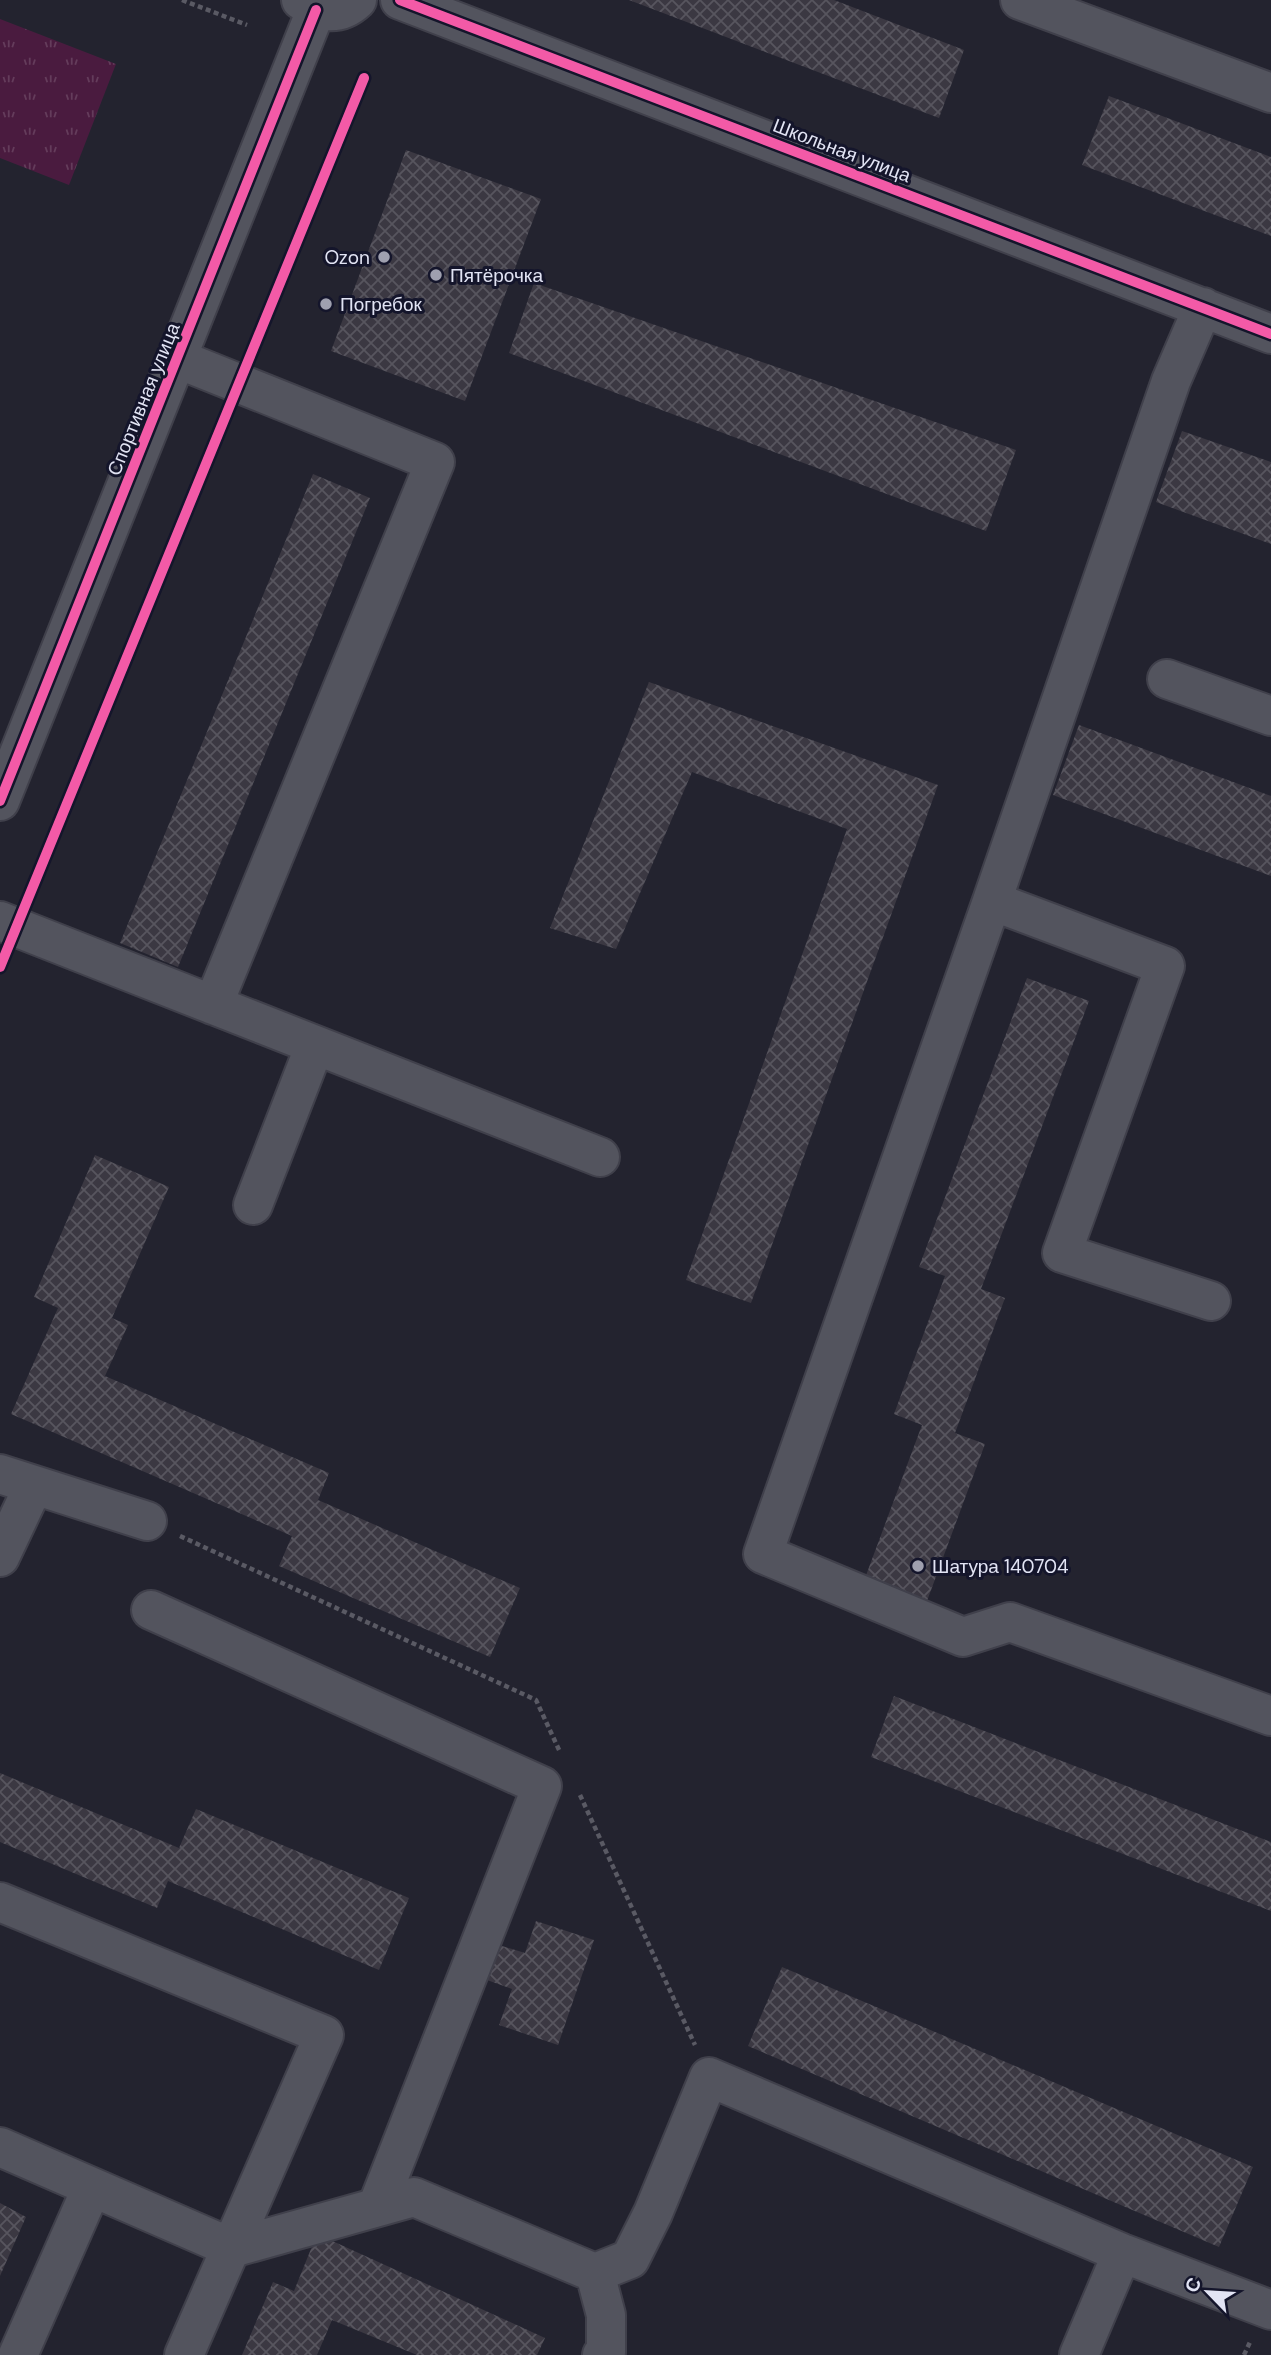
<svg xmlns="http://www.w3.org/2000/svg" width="1271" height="2355" viewBox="0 0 1271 2355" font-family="'DM Sans',sans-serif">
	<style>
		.park { fill: url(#park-tufts) }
		.building { fill: url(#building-cross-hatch) }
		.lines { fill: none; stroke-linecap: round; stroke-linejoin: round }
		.minor-casing { stroke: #40404b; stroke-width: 42 }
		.path { stroke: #5a5a64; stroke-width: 4.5; stroke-dasharray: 5 3.5; stroke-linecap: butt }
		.minor { stroke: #53545e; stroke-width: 38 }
		.cycleway-casing { stroke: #14152b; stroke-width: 15 }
		.cycleway { stroke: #f35aa7; stroke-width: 10 }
		.poi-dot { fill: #9fa0af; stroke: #14152b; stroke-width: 2.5 }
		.labels { text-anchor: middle; stroke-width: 6; stroke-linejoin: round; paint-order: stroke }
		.street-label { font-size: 19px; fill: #e2e4f4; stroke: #14152b }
		.poi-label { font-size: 19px; fill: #e2e4f4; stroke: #14152b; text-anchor: start }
	</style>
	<defs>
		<pattern id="park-tufts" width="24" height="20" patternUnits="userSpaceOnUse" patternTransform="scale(1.75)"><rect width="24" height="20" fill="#4a1b3f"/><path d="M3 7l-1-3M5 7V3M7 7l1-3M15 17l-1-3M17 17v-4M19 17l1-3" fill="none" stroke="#643c5b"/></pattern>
		<pattern id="building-cross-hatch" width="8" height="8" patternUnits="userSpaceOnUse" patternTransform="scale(1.75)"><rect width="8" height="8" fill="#3b3842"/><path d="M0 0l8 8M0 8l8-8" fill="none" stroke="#57555e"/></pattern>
	</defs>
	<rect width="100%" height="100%" fill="#23232f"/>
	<path class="park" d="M0 19 116 64 69 185 0 158Z"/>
	<path class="building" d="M629 0H834L964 50 939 118Z
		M1109 96 1271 157V236L1082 165Z
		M406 150 541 199 465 401 331 351Z
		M534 283 1016 450 986 531 509 353Z
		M1182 431 1271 462V544L1156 502Z
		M313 474 370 498 178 967 120 943Z
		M649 682 938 785 751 1303 686 1280 847 829 692 772 616 949 550 928Z
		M1079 725 1271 796V876L1053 795Z
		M1027 978 1089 1001 981 1289 1005 1298 955 1433 985 1444 927 1601 865 1578 922 1425 894 1414 945 1276 919 1267Z
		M95 1155 169 1187 112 1318 128 1325 105 1376 329 1473 318 1500 520 1588 490 1657 279 1566 292 1536 11 1414 58 1308 34 1297Z
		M894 1696 1271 1842V1911L871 1757Z
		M0 1773 179 1848 196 1809 409 1898 379 1970 168 1881 157 1908 0 1842Z
		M536 1921 594 1940 558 2045 499 2025 512 1989 487 1980 499 1945 525 1953Z
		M782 1967 1253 2167 1219 2247 748 2046Z
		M0 2203 26 2217 0 2276Z
		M317 2234 545 2338 537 2355H417L332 2320 317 2355H242L273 2282 294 2291Z"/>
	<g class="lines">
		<g class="minor-casing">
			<path id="minor" d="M301 0C320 13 339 17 357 0
				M400 0 1271 334
				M1020 0 1271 93
				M1203 307 1171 381 992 901 1165 966 1062 1253 1211 1301
				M178 359 435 462 213 1005
				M1167 679 1271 716
				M0 801 316 10
				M992 901 763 1554 963 1637 1010 1622 1271 1716
				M0 921 600 1157
				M253 1205 315 1045
				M0 1474 147 1521
				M0 1557 34 1485
				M151 1610 542 1786 377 2207
				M0 1902 324 2035 184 2355
				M0 2147 232 2248 414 2197 595 2273 630 2259 653 2213 709 2077 1122 2253 1271 2310
				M595 2273 606 2315V2352L602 2355
				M18 2355 92 2187
				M1079 2355 1122 2253"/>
		</g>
		<path class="path" d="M182 0 247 25
			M180 1536 536 1700 560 1752
			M580 1795 695 2045
			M1244 2355 1251 2340"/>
		<use href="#minor" class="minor"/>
		<g class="cycleway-casing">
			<path id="cycleway" d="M400 0 1271 334
				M0 801 316 10
				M0 967 364 78"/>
		</g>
		<use href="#cycleway" class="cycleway"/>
	</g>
	<g class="poi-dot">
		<circle cx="384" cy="257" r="7"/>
		<circle cx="436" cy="275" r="7"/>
		<circle cx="326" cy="304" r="7"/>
		<circle cx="918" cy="1566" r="7"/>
	</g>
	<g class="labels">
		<g class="street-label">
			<text transform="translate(842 150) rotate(21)" y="7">Школьная улица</text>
			<text transform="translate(143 399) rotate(-68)" y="7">Спортивная улица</text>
		</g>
		<g class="poi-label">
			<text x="370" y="264" text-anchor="end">Ozon</text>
			<text x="450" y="282">Пятёрочка</text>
			<text x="340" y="311">Погребок</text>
			<text x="932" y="1573">Шатура 140704</text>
		</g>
	</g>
	<g transform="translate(1208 2292) rotate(295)" stroke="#14152b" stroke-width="5" paint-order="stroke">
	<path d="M0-5L12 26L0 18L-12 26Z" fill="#e2e4f4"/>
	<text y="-10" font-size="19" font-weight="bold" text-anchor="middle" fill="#e2e4f4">С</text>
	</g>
</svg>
